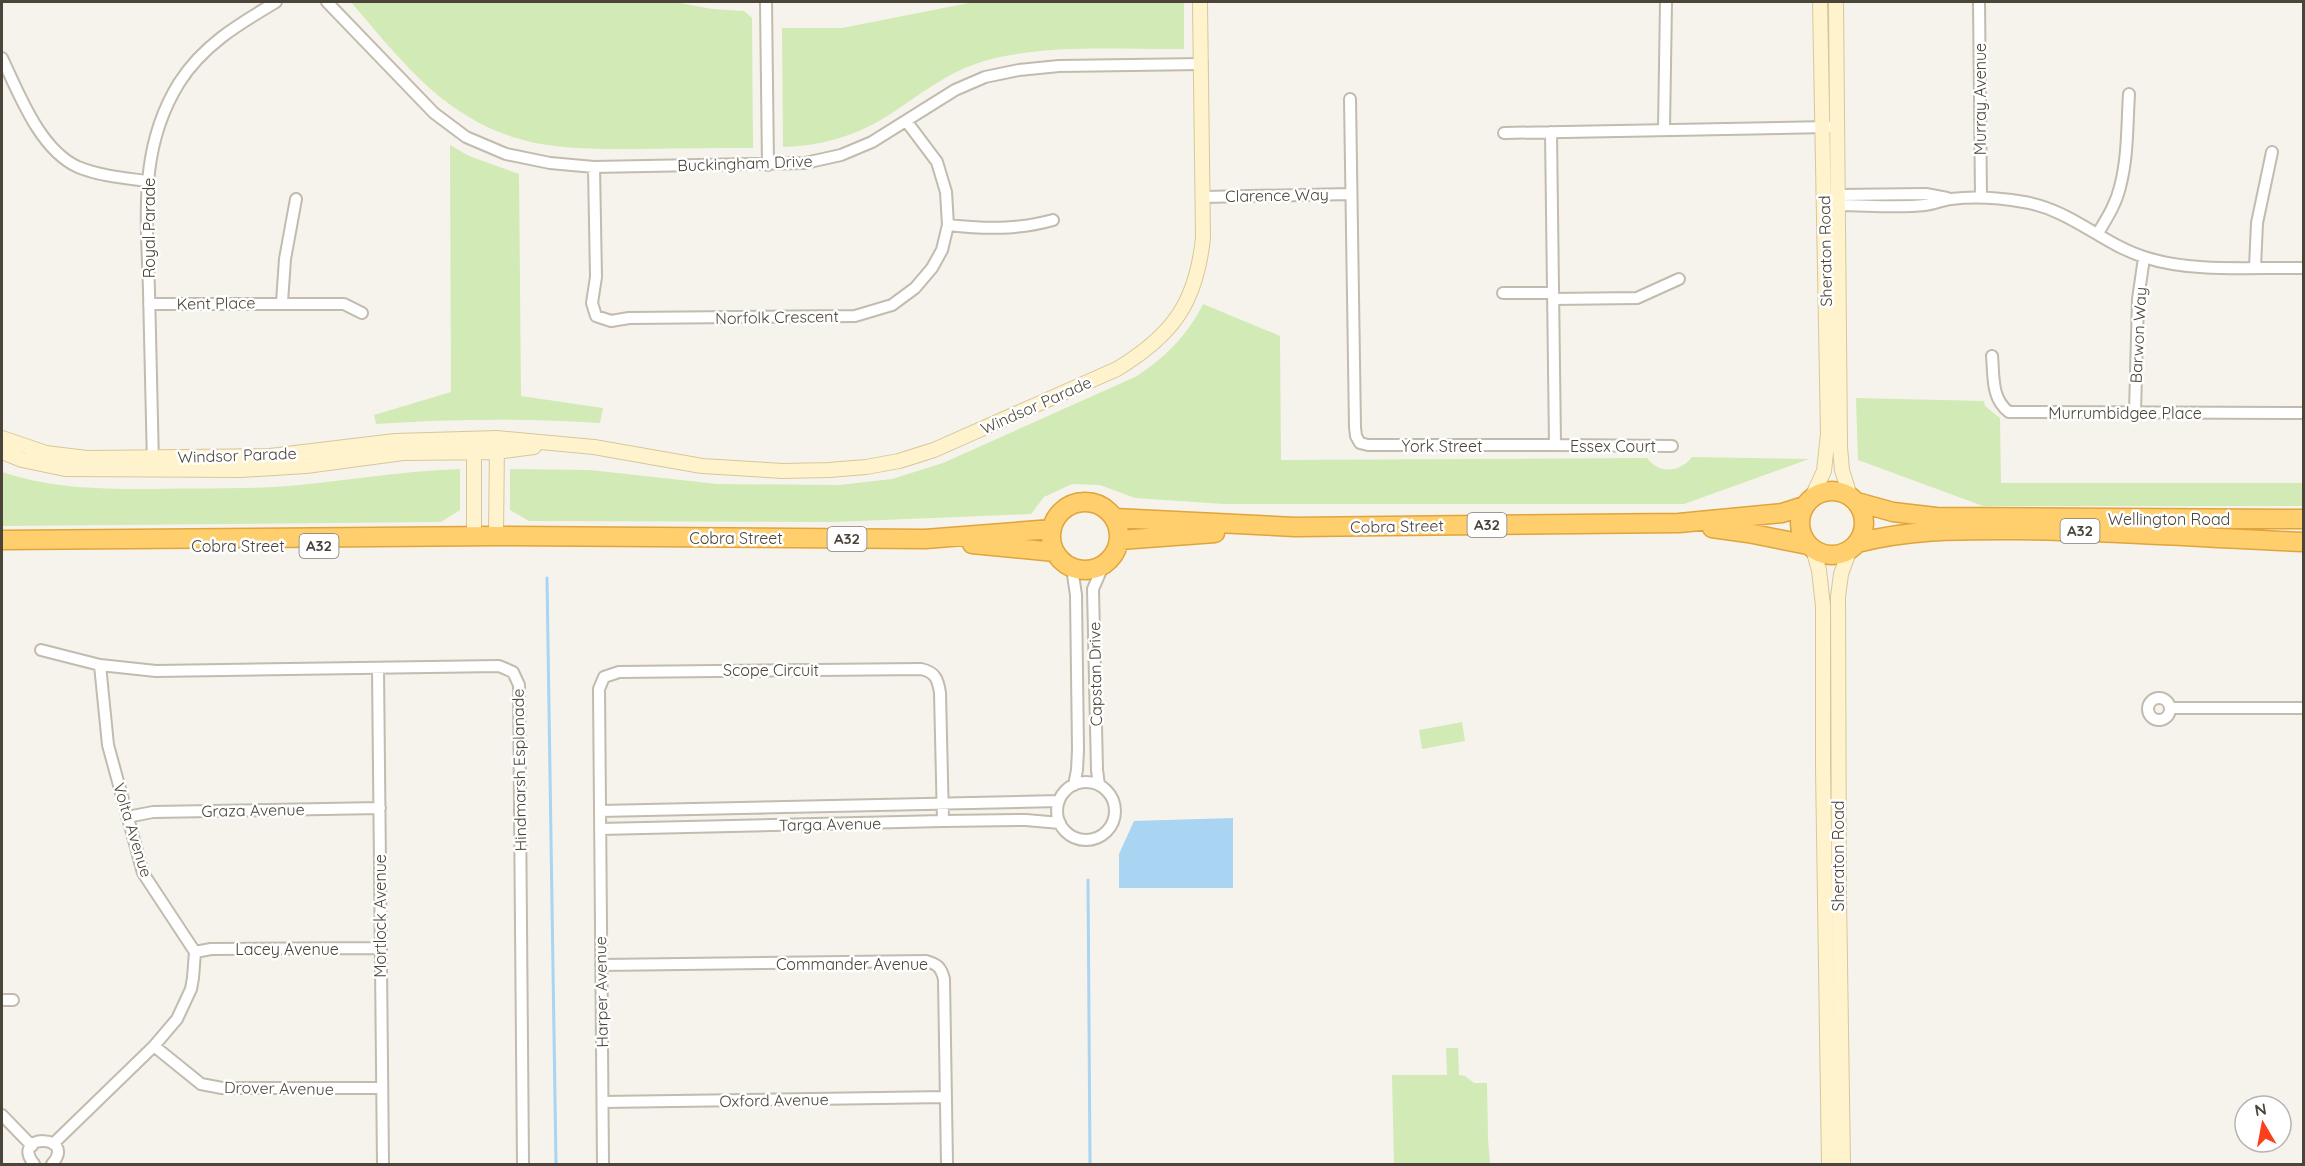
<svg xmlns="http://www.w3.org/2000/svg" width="2305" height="1166" viewBox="0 0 2305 1166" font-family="Quicksand,sans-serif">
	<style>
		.green { fill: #d2eab5 }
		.water { fill: #a9d4f2 }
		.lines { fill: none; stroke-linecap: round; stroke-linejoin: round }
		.stream { stroke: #a9d4f2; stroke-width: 3 }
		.street-casing { stroke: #c2bbae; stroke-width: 14 }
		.secondary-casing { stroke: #d6c79b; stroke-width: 16 }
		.highway-casing { stroke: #e0a43c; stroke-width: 21 }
		.street { stroke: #fff; stroke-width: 10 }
		.secondary { stroke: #fff3cd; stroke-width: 14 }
		.highway { stroke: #ffcf6e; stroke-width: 18 }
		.labels { text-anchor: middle; stroke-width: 5; stroke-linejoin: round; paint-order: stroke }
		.shield { fill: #fff; stroke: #817c74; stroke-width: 1.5 }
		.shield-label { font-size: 15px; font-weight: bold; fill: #4b4439 }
		.street-label { font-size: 16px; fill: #4b4439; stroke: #fff }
	</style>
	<rect width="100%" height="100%" fill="#f6f3ec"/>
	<path class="green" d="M351 2H675L712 9 744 11 752 18 753 148C715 148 677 148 639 149 568 149 513 150 452 106 414 79 381 37 351 2Z
		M974 2H1184V49C1119 50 1041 43 978 63 942 75 915 99 884 118 853 137 819 146 783 147L782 28H842Z
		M450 145 469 156 519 174 521 396 603 408 600 423C525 418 451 419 376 424L374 415 451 392Z
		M1203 304 1280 336 1281 460 1647 458C1659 474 1680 473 1692 457L1809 459 1684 504H1224L1135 498 1100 485 1072 484 1044 497 1031 514 834 522 529 521 510 510V469L590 470 717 484 839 485 892 479 943 463 1135 377C1165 358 1187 336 1203 304Z
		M1856 398 1984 401 1985 406 2000 418 2001 483H2303V506H1983L1858 460Z
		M460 469V510L441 522 2 526V472C54 489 100 489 155 489 194 488 234 489 274 487 336 483 397 471 460 469Z
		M1462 722 1465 741 1422 749 1419 730Z
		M1446 1048H1458L1459 1075 1465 1076 1474 1083H1487L1488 1139 1490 1164H1394L1392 1075H1447Z"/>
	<path class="water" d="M1233 818V888H1119V854L1134 821Z"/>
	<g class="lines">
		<path class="stream" d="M547 578 556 1164
			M1088 880 1090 1164"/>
		<g class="street-casing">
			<path id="street" d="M327 2 434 113 466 137 506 154 550 163 594 167 805 163 841 155 872 142 955 90 985 77 1019 70 1059 66 1202 64
				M766 2 768 165
				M1979 2 1981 197
				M2 58C19 94 40 150 78 167 100 176 124 178 147 181
				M1350 99 1355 427 1356 436 1360 443 1368 445H1555L1551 132
				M1664 129 1666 2
				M1504 133 1828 127
				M594 167 596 277 592 303 596 316 611 321 629 318 855 316 892 305 915 288 932 268 942 250 948 225 946 192 937 162 907 122
				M1204 197 1350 194
				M1831 198 1838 195 1926 194 1947 198
				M1830 203 1838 205C1866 205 1897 208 1925 205 1934 204 1942 200 1951 199 1975 196 2001 198 2024 202 2071 210 2101 243 2144 257 2192 273 2253 267 2304 268
				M948 225C984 229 1018 230 1053 220
				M2098 233C2107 218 2116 204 2120 187 2128 157 2127 125 2129 94
				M2255 267 2257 223 2272 152
				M1503 293H1553
				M1553 299 1637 298 1679 279
				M282 302 285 259 296 199
				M149 304H344L362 313
				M1992 356C1994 376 1991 399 2009 412L2304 413
				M2135 412 2138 299 2144 258
				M1555 445 1672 446
				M153 464C152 406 150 349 149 291 147 217 138 149 179 83 203 45 239 24 276 2
				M1072 568 1076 595 1078 750 1077 770 1074 785
				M41 650 100 665 156 671 499 666 513 672 519 685 523 1164
				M378 668 383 1164
				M2148 709a11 11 0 1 1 22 0a11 11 0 1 1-22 0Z
				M2170 708H2304
				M1057 811a29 29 0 1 1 58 0a29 29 0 1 1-58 0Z
				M1099 785 1097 770 1093 589 1103 566
				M600 811 1059 801
				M127 817 153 812 380 808
				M600 829 943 821 1026 820 1060 823
				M195 952 211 949 380 948
				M601 965 926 961C937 964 941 967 944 979L947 1164
				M2 1000H13
				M154 1046 201 1084 222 1088H381
				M603 1102 946 1097
				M2 1115 32 1146
				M53 1144 154 1046 177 1019 191 989 193 978 195 952 143 873 108 745 100 665
				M34 1164C9 1133 78 1134 52 1164
				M603 1164 599 689 604 677 619 672 921 669C935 672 938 679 940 693L943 821"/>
		</g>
		<g class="secondary-casing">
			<path id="secondary" d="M1836 2 1840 447 1842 470 1850 496
				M2 438 46 453 87 458 270 456 395 441 497 438 594 447 702 466 783 471 829 470 866 467 899 461 934 450 1117 369C1173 335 1196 303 1203 238L1200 2
				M2 452 22 460 65 469 241 470 306 466 403 453 497 452 534 447
				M1812 497 1824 471 1828 434 1820 2
				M496 536 497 443
				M474 537V443
				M1813 549 1819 570 1823 606V768L1829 1164
				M1843 1164 1839 895 1838 597 1841 574 1850 549"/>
		</g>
		<g class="highway-casing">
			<path id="highway" d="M1800 523a32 32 0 1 1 64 0a32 32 0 1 1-64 0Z
				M1051 536a34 34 0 1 1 68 0a34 34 0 1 1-68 0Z
				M1857 502 1893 512 1936 517 2304 519
				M1115 518 1295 527 1679 523 1782 513 1804 506
				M1712 528 1748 533 1808 545
				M2 540 496 536 925 539 1052 529
				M1120 540 1215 533
				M1857 543C1913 529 1959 530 2016 530 2112 531 2207 538 2304 542
				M972 544 1055 552"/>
		</g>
		<use href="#street" class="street"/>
		<use href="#secondary" class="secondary"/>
		<use href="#highway" class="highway"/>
	</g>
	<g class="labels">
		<g class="shield">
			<rect x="1467.5" y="513" width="39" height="24" rx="4.5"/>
			<rect x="2060.5" y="519" width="39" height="24" rx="4.5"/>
			<rect x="827.5" y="527" width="39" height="24" rx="4.5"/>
			<rect x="299.5" y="534" width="39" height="24" rx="4.5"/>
		</g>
		<g class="shield-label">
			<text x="1487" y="530">A32</text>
			<text x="2080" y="536">A32</text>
			<text x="847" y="544">A32</text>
			<text x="319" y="551">A32</text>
		</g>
		<g class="street-label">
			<text transform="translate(1980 99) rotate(-90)" y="6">Murray Avenue</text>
			<text transform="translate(745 163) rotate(-2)" y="6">Buckingham Drive</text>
			<text transform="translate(1277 195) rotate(-1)" y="6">Clarence Way</text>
			<text transform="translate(149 228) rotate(-90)" y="6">Royal Parade</text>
			<text transform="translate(1825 251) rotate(-91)" y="6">Sheraton Road</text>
			<text transform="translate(216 303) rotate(-1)" y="6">Kent Place</text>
			<text transform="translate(777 317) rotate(-1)" y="6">Norfolk Crescent</text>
			<text transform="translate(2138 335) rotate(-87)" y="6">Barwon Way</text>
			<text transform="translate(1036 405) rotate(-24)" y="6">Windsor Parade</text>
			<text x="2125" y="419">Murrumbidgee Place</text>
			<text x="1442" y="452">York Street</text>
			<text x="1613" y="452">Essex Court</text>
			<text transform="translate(237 455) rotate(-2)" y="6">Windsor Parade</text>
			<text x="2169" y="525">Wellington Road</text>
			<text transform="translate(1397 526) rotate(-1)" y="6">Cobra Street</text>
			<text x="736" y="544">Cobra Street</text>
			<text x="238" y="552">Cobra Street</text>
			<text x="771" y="676">Scope Circuit</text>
			<text transform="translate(1095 674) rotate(-91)" y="6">Capstan Drive</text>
			<text transform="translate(519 770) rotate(-91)" y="6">Hindmarsh Esplanade</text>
			<text transform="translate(253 810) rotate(-1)" y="6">Graza Avenue</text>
			<text transform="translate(830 824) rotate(-1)" y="6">Targa Avenue</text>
			<text transform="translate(133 830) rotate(73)" y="6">Volta Avenue</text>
			<text transform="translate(1838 856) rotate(-90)" y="6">Sheraton Road</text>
			<text transform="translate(380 916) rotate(-90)" y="6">Mortlock Avenue</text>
			<text x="287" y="955">Lacey Avenue</text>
			<text x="852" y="970">Commander Avenue</text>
			<text transform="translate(601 992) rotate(-91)" y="6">Harper Avenue</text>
			<text transform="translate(279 1088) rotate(1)" y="6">Drover Avenue</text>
			<text transform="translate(774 1100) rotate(-1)" y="6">Oxford Avenue</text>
		</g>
	</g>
	<rect width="2305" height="1166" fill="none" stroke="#4b4439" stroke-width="6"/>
	<g transform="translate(2263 1124) rotate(350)"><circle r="28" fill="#ffffff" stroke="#b7b4b0" stroke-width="1.5"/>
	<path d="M0-4.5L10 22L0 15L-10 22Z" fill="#fc3f1d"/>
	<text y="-9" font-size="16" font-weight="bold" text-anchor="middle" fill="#4b4439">N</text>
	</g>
</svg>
